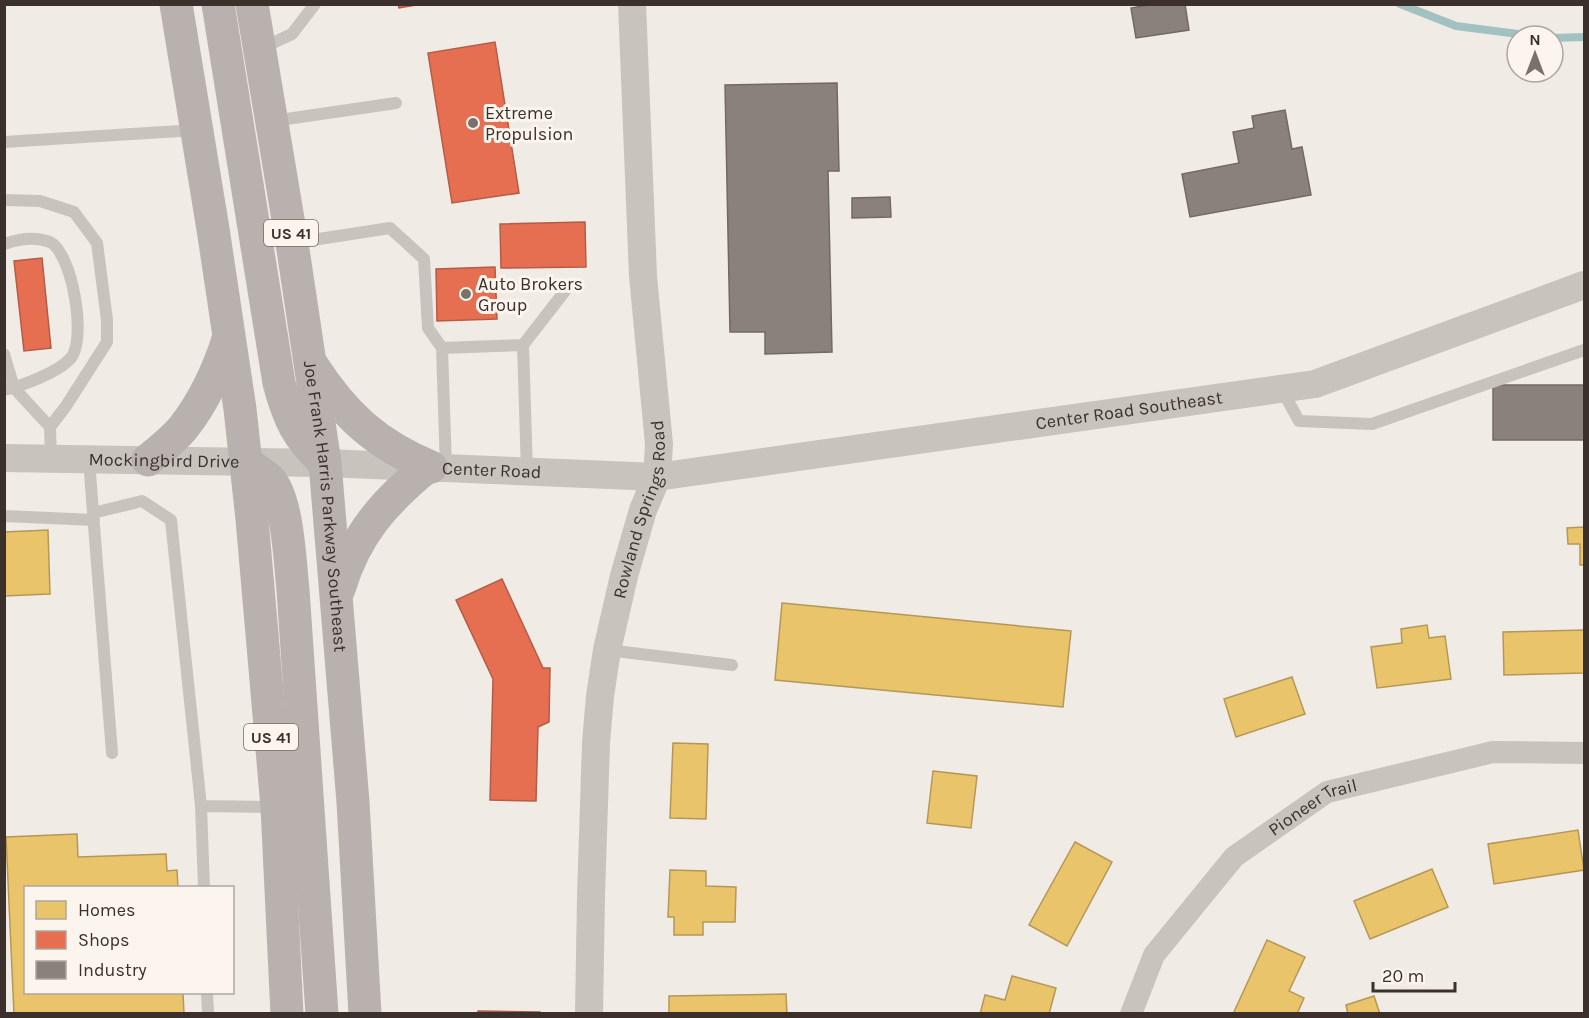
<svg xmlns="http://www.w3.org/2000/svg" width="1589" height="1018" viewBox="0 0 1589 1018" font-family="Karla,sans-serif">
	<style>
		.homes { fill: #e9c46a; stroke: #b59857; stroke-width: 1.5 }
		.shops { fill: #e76f51; stroke: #b35c46; stroke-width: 1.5 }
		.industry { fill: #8a817c; stroke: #726964; stroke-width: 1.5 }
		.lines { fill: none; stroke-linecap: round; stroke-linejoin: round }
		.stream { stroke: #a1c2c1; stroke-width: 8 }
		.service { stroke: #c9c3be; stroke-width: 12 }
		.minor { stroke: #c9c3be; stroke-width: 22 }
		.tertiary { stroke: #c9c3be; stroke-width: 28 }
		.primary { stroke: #b8b1ad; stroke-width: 33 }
		.poi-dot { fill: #7a716c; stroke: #fbf5ee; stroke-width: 2 }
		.labels { text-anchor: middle; stroke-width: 6; stroke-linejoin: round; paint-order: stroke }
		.shield { fill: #fbf5ee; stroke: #756b66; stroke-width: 1.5 }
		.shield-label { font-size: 16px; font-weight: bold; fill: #3b302b }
		.poi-label { font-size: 18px; fill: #3b302b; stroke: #fbf5ee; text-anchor: start }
		.street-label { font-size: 18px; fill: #3b302b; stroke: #fbf5ee }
	</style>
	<rect width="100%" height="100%" fill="#f0ebe5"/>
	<path class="homes" d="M1584 527V565H1580V544H1568L1567 528Z
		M48 530 50 594 4 596V532Z
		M782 603 1071 631 1063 707 775 680Z
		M1427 625 1429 638 1445 636 1451 679 1377 688 1371 647 1402 643 1401 629Z
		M1584 630V673L1504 675 1503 632Z
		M1292 677 1305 714 1236 737 1224 699Z
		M673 743 708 744 706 819 670 818Z
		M933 771 977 776 971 828 927 823Z
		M1578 830 1584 870 1494 884 1488 844Z
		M77 834 78 857 166 854 167 871 177 870 178 888H26V992H183L184 1014H14L6 837Z
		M1075 842 1112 862 1067 946 1029 925Z
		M1432 869 1448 907 1370 939 1354 901Z
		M670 870 706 871V886L736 887 735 922H703V935H674V917H668Z
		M1267 940 1305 957 1289 991 1304 998 1297 1014H1233Z
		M1012 976 1056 988 1049 1014H980L985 995 1005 1000Z
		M786 994 787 1014H669V996Z
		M1374 996 1380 1014H1348L1346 1005Z"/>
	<path class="shops" d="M398 4H422L399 8Z
		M495 42 519 193 452 203 428 53Z
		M585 222 586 267 501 268 500 224Z
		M42 258 51 348 24 351 14 261Z
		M495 267 497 319 437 321 436 269Z
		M502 579 543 668H550L549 722 538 727 536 801 490 800 493 679 456 600Z
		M478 1011 540 1012V1014H478Z"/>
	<path class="industry" d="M1154 4H1185L1189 30 1136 38 1131 8Z
		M837 83 839 171H828L832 352 765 354V332H730L725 85Z
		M1285 110 1292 149 1302 147 1311 195 1190 217 1182 174 1239 163 1233 132 1254 128 1252 116Z
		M890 197 891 217 852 218V198Z
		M1493 385H1584V440H1493Z"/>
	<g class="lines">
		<path class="stream" d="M1400 4 1456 26 1533 36
			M1553 38 1584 37"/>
		<path class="service" d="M262 48 292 34 315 4
			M273 121 396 103
			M4 142 196 130
			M4 200 40 201 74 212 97 243 107 320V342L66 406 50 427
			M293 243 390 228 424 259 428 328 442 348
			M4 244C18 239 35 236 50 242 72 253 87 338 71 358 59 372 22 386 4 390
			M523 345 565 291
			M4 354 14 388 50 427 51 459
			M1282 390 1299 421 1372 424 1584 350
			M89 459 93 513 142 501 171 520 201 806 204 888
			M446 468 442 348 523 345 527 472
			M93 513 112 753
			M4 516 94 520
			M607 650 732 665
			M201 806 276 807
			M207 992 208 1014"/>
		<path class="minor" id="s1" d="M1131 1014 1154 955 1234 857 1327 792 1493 752 1584 753"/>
		<g class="tertiary">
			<path id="s2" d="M4 458 325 463 657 477 1315 384 1584 285"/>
			<path id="s3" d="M589 1014 591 896 596 743 600 696 607 650 624 576 643 510 657 477 659 444 643 276 632 4"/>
		</g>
		<g class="primary">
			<path d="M176 4 213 229 240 409 252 519 277 807 287 1014"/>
			<path d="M218 4 279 383C289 420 297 437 325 463"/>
			<path id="s4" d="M252 4 292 243 325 463 353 802 365 1014"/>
			<path d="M312 365C344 415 377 445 431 467"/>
			<path d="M148 460C160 450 173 440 183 428 203 403 219 369 228 339"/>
			<path d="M246 462C253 468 262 473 269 479 288 498 290 563 293 590L322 1014"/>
			<path d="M339 589C355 535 384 502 427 467"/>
		</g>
	</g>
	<g class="poi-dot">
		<circle cx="473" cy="123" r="6"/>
		<circle cx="466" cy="294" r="6"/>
	</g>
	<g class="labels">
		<g class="shield">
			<rect x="264" y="220" width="54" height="26" rx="4.5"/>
			<rect x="244" y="724" width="54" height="26" rx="4.5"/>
		</g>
		<g class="shield-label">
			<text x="291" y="239">US 41</text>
			<text x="271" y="743">US 41</text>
		</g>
		<g class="poi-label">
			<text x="485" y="119">Extreme<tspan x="485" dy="21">Propulsion</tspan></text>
			<text x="478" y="290">Auto Brokers<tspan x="478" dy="21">Group</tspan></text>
		</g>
		<g class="street-label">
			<text dy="6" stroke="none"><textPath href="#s2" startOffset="1130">Center Road Southeast</textPath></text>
			<text dy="6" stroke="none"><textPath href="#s2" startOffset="160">Mockingbird Drive</textPath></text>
			<text dy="6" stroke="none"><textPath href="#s2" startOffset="488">Center Road</textPath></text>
			<text dy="6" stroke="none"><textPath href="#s4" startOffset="508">Joe Frank Harris Parkway Southeast</textPath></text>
			<text dy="6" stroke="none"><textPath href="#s3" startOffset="510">Rowland Springs Road</textPath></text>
			<text dy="6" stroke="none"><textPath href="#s1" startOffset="284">Pioneer Trail</textPath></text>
		</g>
	</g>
	<rect width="1589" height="1018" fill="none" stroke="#3b302b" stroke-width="12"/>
	<rect x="24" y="886" width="210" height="108" fill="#fbf5ee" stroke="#aea6a0" stroke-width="1.5"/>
	<rect x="36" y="901" width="30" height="18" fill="#e9c46a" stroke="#aea6a0" stroke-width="1.5"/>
	<text x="78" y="916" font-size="18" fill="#3b302b">Homes</text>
	<rect x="36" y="931" width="30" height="18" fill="#e76f51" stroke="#aea6a0" stroke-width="1.5"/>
	<text x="78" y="946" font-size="18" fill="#3b302b">Shops</text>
	<rect x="36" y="961" width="30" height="18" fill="#8a817c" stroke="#aea6a0" stroke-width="1.5"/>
	<text x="78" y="976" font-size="18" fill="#3b302b">Industry</text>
	<g transform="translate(1535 54)"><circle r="28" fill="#fbf5ee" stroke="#aea6a0" stroke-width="1.5"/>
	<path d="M0-4.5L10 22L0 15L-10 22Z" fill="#7a716c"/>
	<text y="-9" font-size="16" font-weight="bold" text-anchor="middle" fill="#3b302b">N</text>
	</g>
	<path d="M1373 982v9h82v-9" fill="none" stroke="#3b302b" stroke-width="3"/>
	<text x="1382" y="982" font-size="18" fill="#3b302b" stroke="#fbf5ee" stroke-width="4.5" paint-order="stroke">20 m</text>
</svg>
